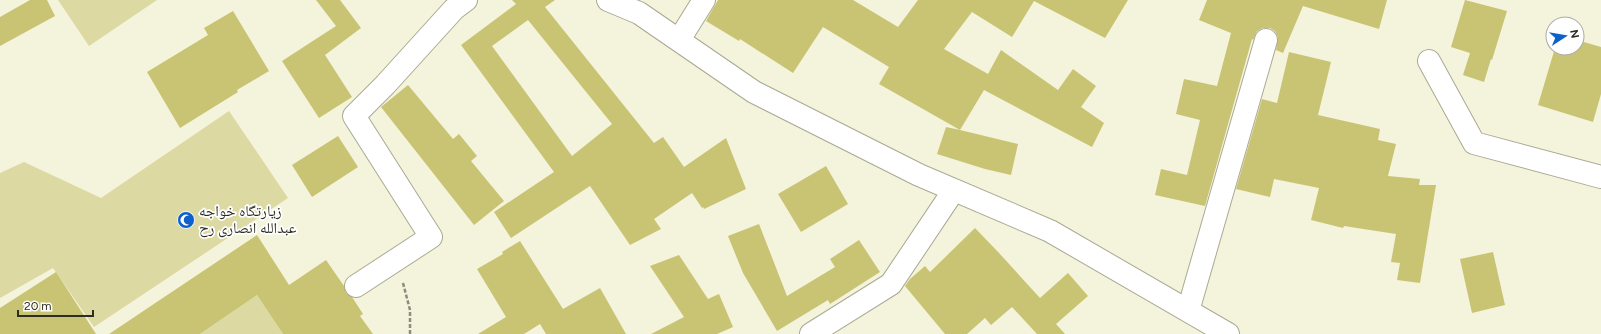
<svg xmlns="http://www.w3.org/2000/svg" width="1601" height="334" viewBox="0 0 1601 334" font-family="Figtree,'Noto Naskh Arabic',sans-serif">
	<style>
		.green { fill: #dcd9a2 }
		.building { fill: #c9c473; fill-rule: evenodd }
		.lines { fill: none; stroke-linecap: round; stroke-linejoin: round }
		.minor-casing { stroke: #aaa993; stroke-width: 24 }
		.path { stroke: #8d8c7c; stroke-width: 2.5; stroke-dasharray: 4 2; stroke-linecap: butt }
		.minor { stroke: #fff; stroke-width: 22 }
		.labels { text-anchor: middle; stroke-width: 3.5; stroke-linejoin: round; paint-order: stroke }
		.poi-label { font-size: 15px; fill: #2d2d24; stroke: #fff; text-anchor: start }
	</style>
	<rect width="100%" height="100%" fill="#f4f3dc"/>
	<path class="green" d="M58 0H157L89 46Z
		M229 111 288 198 94 327 53 268 0 298V173L24 162 101 198Z
		M257 295 283 334H200Z"/>
	<path class="building" d="M30 0H47L55 16 0 46V17Z
		M316 0H340L361 28 325 55 352 97 319 118 282 61 336 26Z
		M512 0H555L545 7 654 143 663 137 684 167 726 138 746 189 704 209 703 207 702 208 692 193 654 219 661 229 630 245 590 186 511 238 494 212 554 172 461 45 516 4ZM528 20 612 124 572 156 492 46Z
		M718 0H853L898 27 918 0H1128L1105 38 1034 1 1012 37 972 12 944 49 988 74 1001 50 1058 90 1073 69 1096 86 1081 107 1104 123 1092 147 984 90 960 130 1018 144 1011 175 985 169 937 154 946 127 960 130 879 84 889 67 823 27 793 73 740 39 739 41 706 21Z
		M1207 0H1387L1379 29 1303 6 1283 53 1276 50 1278 37 1275 31 1270 28H1263L1257 31 1253 40 1252 39 1205 206 1155 195 1161 169 1187 175 1200 120 1176 114 1184 79 1217 86 1231 33 1199 20Z
		M1465 0 1507 11 1492 60 1491 59 1484 82 1463 75 1470 53 1451 47Z
		M233 11 269 71 237 90 238 92 180 128 147 72 208 35 204 28Z
		M1577 40 1601 47V94L1593 122 1538 105 1555 48H1577Z
		M1289 52 1331 62 1318 115 1380 129 1378 140 1396 144 1388 176 1420 179 1419 185H1436L1420 283 1397 280 1400 263 1391 262 1396 234 1344 226 1343 228 1311 220 1319 188 1274 179 1270 197 1236 189 1262 99 1277 103Z
		M408 85 453 139 459 134 477 156 471 161 504 201 474 225 381 107Z
		M338 136 358 167 312 197 292 165Z
		M826 166 848 204 801 232 778 194Z
		M759 224 787 296 835 267 830 259 859 240 880 272 830 304 828 300 777 331 743 273 728 236Z
		M975 228 999 253 1040 298 1068 273 1088 296 1056 324 1065 334H1037L1012 307 991 325 985 318 967 334H945L905 286 910 279 925 266 930 272Z
		M257 235 289 285 326 260 344 286 346 293 352 297 363 314 360 316 373 334H283L257 295 200 334H109Z
		M520 241 563 309 600 288 626 334H546L540 324 524 334H478L506 317 477 269 503 254 502 252Z
		M1493 252 1505 305 1472 313 1460 259Z
		M679 255 708 299 719 294 733 327 717 334H651L684 317 650 266Z
		M56 272 96 334H0V308Z"/>
	<g class="lines">
		<g class="minor-casing">
			<path id="minor" d="M608 0 639 13 754 92 919 175 1050 231 1228 334
				M679 40 704 0
				M1429 61 1474 143 1601 177
				M356 286 431 237 354 116 385 85 454 9 466 0
				M1188 311 1266 40
				M811 334 891 284 954 190"/>
		</g>
		<path class="path" d="M403 283 410 310V334"/>
		<use href="#minor" class="minor"/>
	</g>
	<defs>
		<g id="mosque-disc" transform="scale(0.9)"><circle r="9.5" fill="#0e60ca" stroke="#fff"/><path d="M3.5-4.9A6 6 0 1 0 3.5 4.9A5 5 0 1 1 3.5-4.9Z" fill="#fff"/></g>
	</defs>
	<g fill-rule="evenodd">
		<use href="#mosque-disc" x="186" y="220"/>
	</g>
	<g class="labels">
		<g class="poi-label">
			<text x="199" y="216">زیارتگاه خواجه<tspan x="199" dy="17">عبدالله انصاری رح</tspan></text>
		</g>
	</g>
	<g transform="translate(1565 36) rotate(78)"><circle r="19" fill="#ffffff" stroke="#ababa7"/>
	<path d="M0-3L7 15L0 10L-7 15Z" fill="#0e60ca"/>
	<text y="-6" font-size="11" font-weight="bold" text-anchor="middle" fill="#2d2d24">N</text>
	</g>
	<path d="M18 310v6h75v-6" fill="none" stroke="#2d2d24" stroke-width="2"/>
	<text x="24" y="310" font-size="12" fill="#2d2d24" stroke="#ffffff" stroke-width="3" paint-order="stroke">20 m</text>
</svg>
